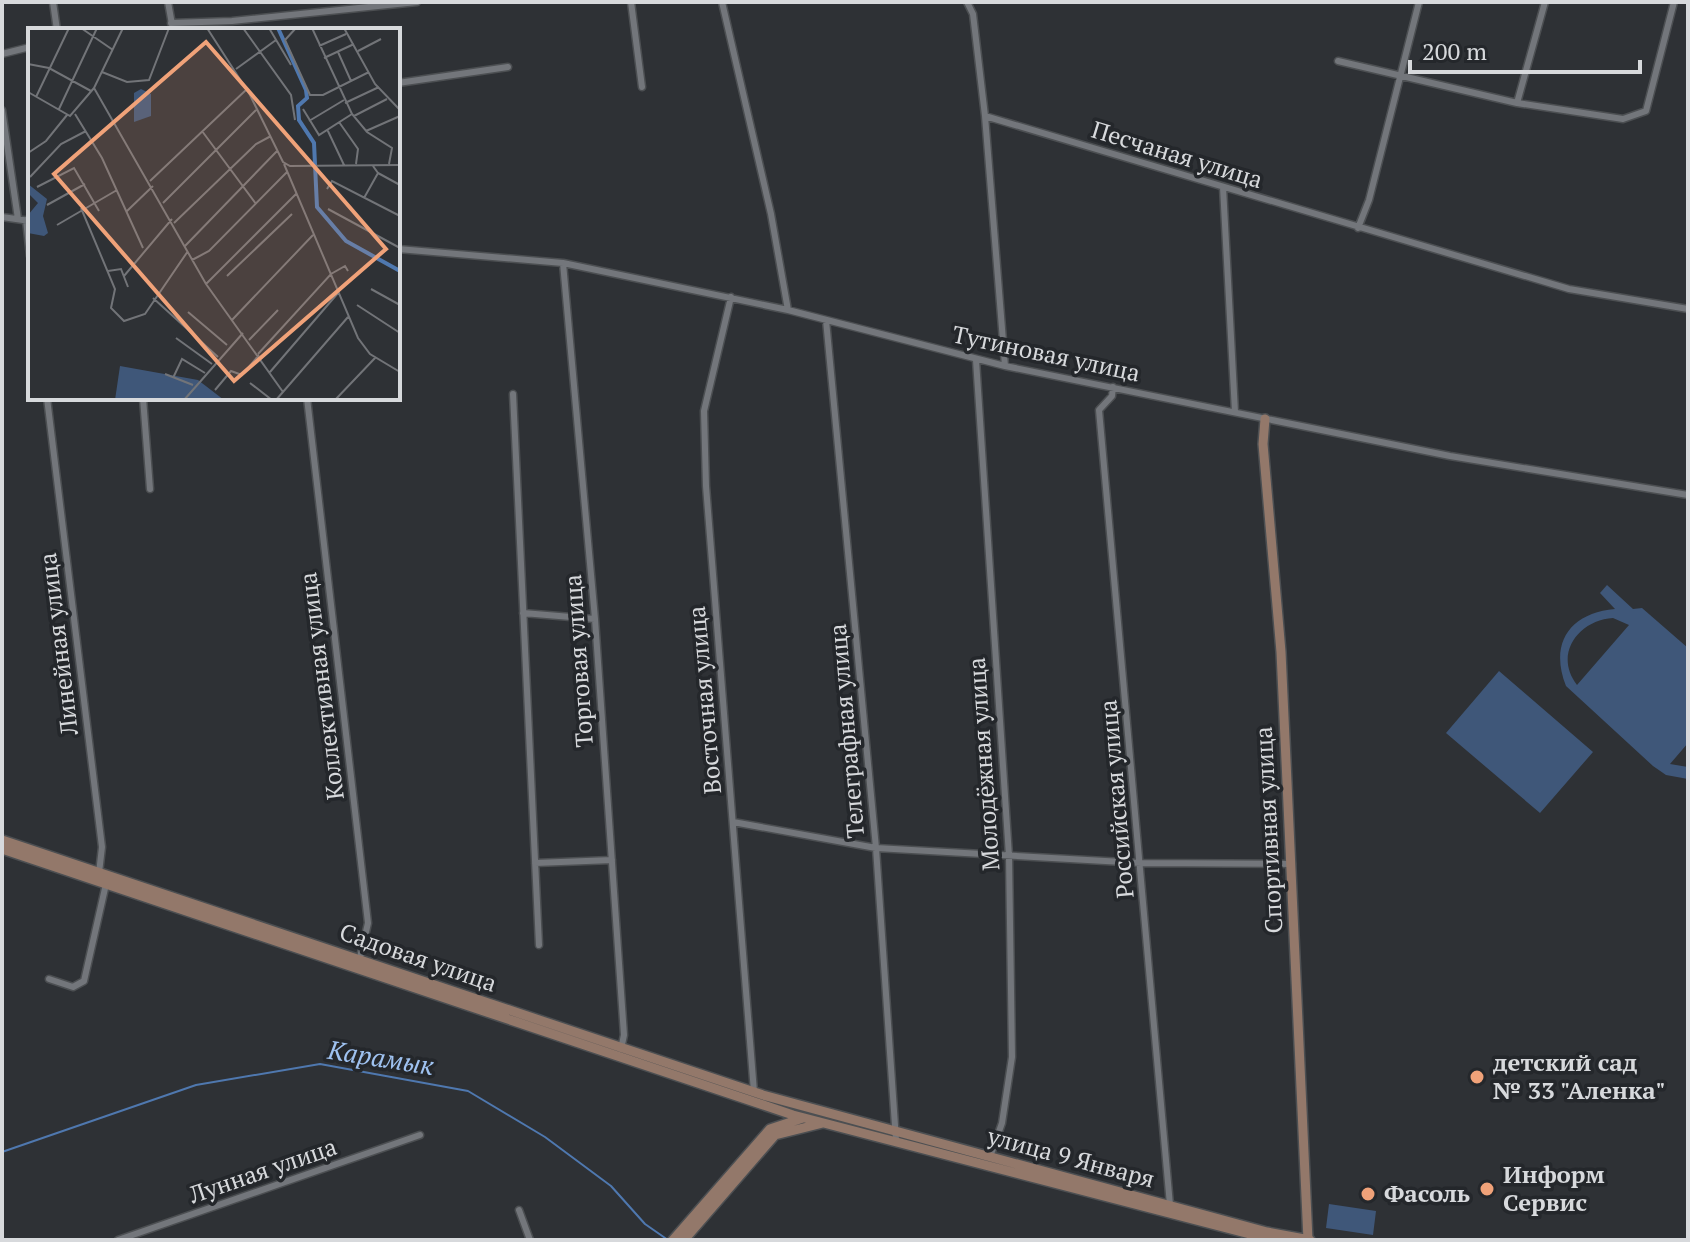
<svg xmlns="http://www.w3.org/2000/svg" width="1690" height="1242" viewBox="0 0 1690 1242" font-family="'PT Serif',serif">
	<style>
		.park { fill: #3f5779; fill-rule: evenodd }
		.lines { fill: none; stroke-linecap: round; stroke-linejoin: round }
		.stream { stroke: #4f78af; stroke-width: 2 }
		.street-casing { stroke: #4c4f52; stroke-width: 9 }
		.secondary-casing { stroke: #4c4f52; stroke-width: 12 }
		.street { stroke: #73767b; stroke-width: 6 }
		.secondary { stroke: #93786a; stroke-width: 9 }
		.poi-dot { fill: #f0a279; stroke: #24272b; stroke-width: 3 }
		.labels { text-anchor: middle; stroke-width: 7; stroke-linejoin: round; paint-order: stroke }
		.street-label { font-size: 24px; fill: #d7d9dc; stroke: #24272b }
		.poi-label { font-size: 24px; font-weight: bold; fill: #d7d9dc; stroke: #24272b; text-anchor: start }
		.water-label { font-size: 26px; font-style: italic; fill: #9fc2f0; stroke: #24272b }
		.inset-river { fill: none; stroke: #4f78af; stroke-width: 4 }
		.inset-road { fill: none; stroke: #727478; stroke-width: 2 }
		.view { fill: #f0a279; fill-opacity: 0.15; stroke: #f0a279; stroke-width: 4 }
		.inset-edge { fill: none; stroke: #d7d9dc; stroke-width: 4 }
	</style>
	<rect width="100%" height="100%" fill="#2e3135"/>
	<path class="park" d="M1607 585 1633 609 1642 608 1688 648V743L1670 764 1688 767V779L1666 775 1653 766 1566 686C1549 643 1570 613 1615 609L1600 593ZM1613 618 1629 625 1577 685C1553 654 1579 620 1613 618Z
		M1499 671 1593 752 1540 813 1446 733Z
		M1329 1204 1376 1211 1373 1235 1326 1228Z"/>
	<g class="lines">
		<path class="stream" d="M2 1152 196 1085 320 1064 468 1091 545 1137 611 1186 645 1224 668 1240"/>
		<g class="street-casing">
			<path id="street" d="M53 2 57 30
				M168 2 173 30
				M631 2 642 87
				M722 2 771 214 788 310
				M967 2 973 14 985 116 1005 366
				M171 23 232 21 417 2
				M2 54 30 47
				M1338 61 1517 103 1623 119 1646 111 1674 2
				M398 83 508 67
				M1517 103 1545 2
				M2 110 18 219
				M985 116 1569 289 1688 309
				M1223 187 1235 412
				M2 217 30 221
				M26 220 30 256
				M1358 228 1369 200 1419 2
				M398 249 563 263 788 310 1005 366 1450 456 1688 495
				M563 263 595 619 624 1035 621 1049
				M731 297 704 411 706 486 754 1092
				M826 320 876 848 896 1140
				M976 360 1009 856 1012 1057 1002 1123 990 1157
				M1113 387 1112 396 1099 410 1170 1205
				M513 394 539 945
				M47 398 102 847 99 873 106 884 84 981 73 987 49 979
				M143 398 150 489
				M307 398 368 923 359 962
				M523 613 595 619
				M733 822 876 848 1141 863 1292 864
				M535 863 612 860
				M519 1210 530 1240
				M118 1240 420 1135"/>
		</g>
		<g class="secondary-casing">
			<path id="secondary" d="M1265 419 1263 444 1281 652 1308 1240
				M2 840 763 1095 1267 1232 1310 1240
				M2 849 793 1115 1273 1240
				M673 1240 770 1129 803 1118
				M684 1240 775 1135 823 1123"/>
		</g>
		<use href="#street" class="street"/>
		<use href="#secondary" class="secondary"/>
	</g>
	<g class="poi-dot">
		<circle cx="1477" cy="1077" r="8"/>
		<circle cx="1487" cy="1189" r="8"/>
		<circle cx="1368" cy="1194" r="8"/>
	</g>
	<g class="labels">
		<g class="street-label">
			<text transform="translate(1177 155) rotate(17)" y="8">Песчаная улица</text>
			<text transform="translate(1046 354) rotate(12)" y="8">Тутиновая улица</text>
			<text transform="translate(59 644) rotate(-97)" y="8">Линейная улица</text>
			<text transform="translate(579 661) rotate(-94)" y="8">Торговая улица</text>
			<text transform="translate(322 686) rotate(-97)" y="8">Коллективная улица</text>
			<text transform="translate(705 700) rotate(-95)" y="8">Восточная улица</text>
			<text transform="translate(847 731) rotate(-95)" y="8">Телеграфная улица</text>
			<text transform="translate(984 764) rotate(-94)" y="8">Молодёжная улица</text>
			<text transform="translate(1117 799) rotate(-95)" y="8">Российская улица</text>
			<text transform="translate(1269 830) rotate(-93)" y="8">Спортивная улица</text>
			<text transform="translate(418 958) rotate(19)" y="8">Садовая улица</text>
			<text transform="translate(1071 1158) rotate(15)" y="8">улица 9 Января</text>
			<text transform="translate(263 1171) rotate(-19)" y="8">Лунная улица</text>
		</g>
		<g class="poi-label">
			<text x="1493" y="1071">детский сад<tspan x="1493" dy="28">№ 33 "Аленка"</tspan></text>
			<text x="1503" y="1183">Информ<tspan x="1503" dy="28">Сервис</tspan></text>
			<text x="1384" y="1202">Фасоль</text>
		</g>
		<g class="water-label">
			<text transform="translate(381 1058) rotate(9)" y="9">Карамык</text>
		</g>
	</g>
	<g transform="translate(28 28)">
		<rect width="372" height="372" fill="#2e3135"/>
		<path d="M0 156 19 171 15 188 20 205 16 208 0 205V187L10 175 0 165Z" fill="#3f5779"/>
		<path d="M113 61 123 66V88L106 94V65Z" fill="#3f5779"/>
		<path d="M92 338 170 352 196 372H87Z" fill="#3f5779"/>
		<path class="inset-river" d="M250 0 278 62 279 70 270 78 271 92 286 115 289 179 318 213 372 243"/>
		<path class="inset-road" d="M53 0 85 22M95 0 66 60 178 256 255 364M179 0 222 67 255 134 262 138 372 137M215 0 263 67 267 92M241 0 263 37M268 0 257 12 282 67H295L341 44M284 0 324 86 339 104 364 120 361 136M316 0 347 56 372 82M291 18 318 6M330 23 353 11M310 24 323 53M296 30 326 16M0 36 21 40 63 63M208 41 248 12M74 44 99 54 121 52 141 0M0 64 42 88 66 60M8 69 41 0M317 75 351 59M31 81 69 0M275 81 291 107 324 86M47 86 74 130 115 220M326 88 359 71M281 93 316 72M311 94 330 121 328 136M299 101 316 137M174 103 228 176M338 103 372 88M0 125 18 113 39 87M256 136 330 310 342 326 372 344M350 145 372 157M2 149 33 116 58 103M122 153 219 61M9 159 46 140 71 183M299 161 304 153 372 188M336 170 350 145 345 138M135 175 228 82M19 177 57 156M53 180 87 261 83 280 96 293 117 286 160 223M300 181 372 220M99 183 125 158M146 195 228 116 243 108M29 197 89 162M157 218 250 122M164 232 181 223 259 144M80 243 93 241 100 259M96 248 144 191M199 248 264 186M178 256 269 165M343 261 372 277M125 270 190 329M329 277 372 305M160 284 199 317M204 292 285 207M148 310 184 336M221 312 250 282M230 326 303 246 317 238 320 243M242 344 310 265M137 346 165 357M145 350 154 331 177 345M222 355 244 372M187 362 203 343 214 347 231 327M156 372 215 305M248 372 320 289M307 372 347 330"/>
		<path class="view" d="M178 14 358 221 206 353 26 146Z"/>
		<rect width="372" height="372" class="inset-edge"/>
	</g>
	<rect width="1690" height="1242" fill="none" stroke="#d7d9dc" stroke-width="8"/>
	<path d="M1410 60v12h230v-12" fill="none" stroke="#d7d9dc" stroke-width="4"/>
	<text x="1422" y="60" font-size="24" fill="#d7d9dc" stroke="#24272b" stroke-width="6" paint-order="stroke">200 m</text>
</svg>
